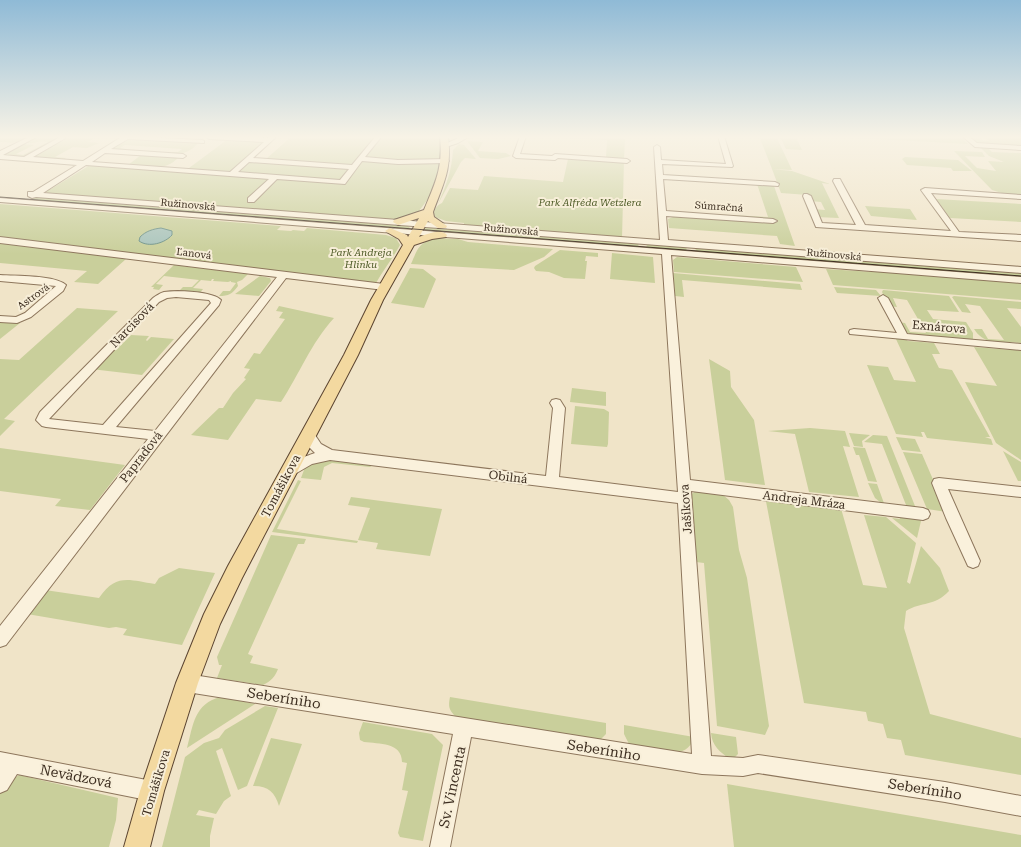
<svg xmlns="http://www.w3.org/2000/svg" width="1021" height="847" viewBox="0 0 1021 847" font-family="'Roboto Serif',serif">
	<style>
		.green { fill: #c9cf9b }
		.water { fill: #a9c4bc; stroke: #6f938a }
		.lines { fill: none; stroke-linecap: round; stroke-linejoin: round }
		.minor-casing { stroke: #8d765c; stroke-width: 2 }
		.major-casing { stroke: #5b4430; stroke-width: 2 }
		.minor { fill: #faf1dc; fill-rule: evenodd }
		.major { fill: #f3d9a0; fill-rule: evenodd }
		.tram { stroke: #3d2e20; stroke-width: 1 }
		.labels { text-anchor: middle; stroke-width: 4; stroke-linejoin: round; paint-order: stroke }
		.far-park-label { font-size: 10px; font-style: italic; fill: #4d5a26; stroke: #f7eed8 }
		.far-street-label { font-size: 10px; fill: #3d2e20; stroke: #f7eed8 }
		.street-label { font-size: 12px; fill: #3d2e20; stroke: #f7eed8 }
		.near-street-label { font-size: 14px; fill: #3d2e20; stroke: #f7eed8 }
	</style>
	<rect width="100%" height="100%" fill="#f0e4c8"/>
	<path class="green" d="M0 136H34C18 144 14 143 0 142Z
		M38 136H64L25 156 20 157 4 155 24 144 34 145 16 154 23 155 48 142C39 140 35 144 25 143Z
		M70 136H98L88 142 99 143 87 148 73 147 55 157 66 158 62 161 28 158Z
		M292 136H441L443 160 431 195 416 215 398 220 47 193 45 191 47 189H51L90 165 185 171 228 139 267 141 249 158 266 159Z
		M575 136 625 139 624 159 606 157 607 140 568 138Z
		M759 136H776L792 170 772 169Z
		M819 136H960L968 144Z
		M983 136H1019L1021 138V145H1010L1012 147 978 144 968 137C976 137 981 141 989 141Z
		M780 137H796L802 150 786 149Z
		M129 138 195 142 198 143C191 152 182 154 171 154L173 152H178L182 149 125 145 120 148 125 149 122 151 111 150Z
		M467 141 483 142 478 151 506 153 511 156 498 159 480 158Z
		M459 144 464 145 476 159 465 158 461 162 438 204C446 186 452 170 453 150Z
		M980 147H992L995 149H989L992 152 1021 153V195L1005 194 992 190 954 151 982 152 985 157 965 156 977 168 996 171 988 161 1004 162 989 156Z
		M141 155 179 157C171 165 165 167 155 167L156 166 128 165Z
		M905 157 958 160 972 171H953L951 168 907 165 902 159Z
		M568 159 624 161 622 238 477 227 464 224V223L446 221 435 217C432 211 437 205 442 203L450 188 478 190 484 176 563 182Z
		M772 169 792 171 830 184 822 183 839 218 816 217 813 209 825 210 821 202 810 201 808 195 781 193Z
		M757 184 774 186 795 246 780 244 777 236 669 228 668 219 673 217V212L768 217Z
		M34 196 407 225 410 228 404 230 28 201Z
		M936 199 1021 204V222L950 218Z
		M0 204 281 226 277 230 291 231 293 230 304 231 307 228 386 235 396 238 400 245C393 258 384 269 376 283H370L0 238Z
		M865 206 910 209 917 220 871 216Z
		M428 226 635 242 639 245 635 248 422 231V229Z
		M437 238 458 239 468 242 553 249 544 257 514 270 411 264C418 248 419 242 437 238Z
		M0 243 126 259 98 284 74 282 87 271 0 263Z
		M649 244 685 247 687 249 685 251 649 249 646 246Z
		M698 248 1021 272V278L701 253 695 250Z
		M560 250 598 253V257L586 256 585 261H587L585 279 564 278 549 272 536 271 534 268 535 266Z
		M612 253 653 257 655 283 610 279Z
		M677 257 796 267 803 282 674 272 673 260Z
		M174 265 248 274 242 280 237 282 238 286C232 294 229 296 219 296L223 291H230L236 283 231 282V281L228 282 213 281 214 279H212L211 281 201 280 193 288 203 289 199 294 178 292 183 287H192L199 280 164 276 156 284 163 285 159 290 153 289 154 287H151Z
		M410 268 423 269 436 279 424 308 391 303Z
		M826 269 873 272 874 270 1021 282V300L833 285Z
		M673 273 800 284 802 290 682 280 684 297 675 296Z
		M260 276 270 278 271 281 259 296 235 294Z
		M834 287 876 290 881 296 837 293Z
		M883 290 949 296 959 312 927 310 933 319 966 322 973 333V339L970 340 911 335C905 331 902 328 898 322L905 323 910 332 926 333 907 300 893 298 897 307 889 306 882 292Z
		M954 296 1021 302V309L1007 308 1021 327V343L1011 342 1012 345C997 343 983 343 974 329H982L988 339 1004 340 980 306 965 304 971 313 962 312 952 297Z
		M279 306 334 318C311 343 299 375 281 402L256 399 228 440 191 435 219 408H223L233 393 246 379 244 378 250 369 244 368 254 353 260 354 285 319 279 318 283 312 276 311Z
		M77 308 118 311 4 419 15 421 0 436V359L19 360Z
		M0 321 20 323 0 339Z
		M131 335 149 336 146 340 147 341 151 337 174 339 142 375 91 369 113 345 120 346Z
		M895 337 904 338 908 341 934 343 940 354H932L939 368 952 370 990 437H985L991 439 993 445 927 438 924 432H921L923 437 896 434 867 365 888 367 894 380 916 382Z
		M974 347 1013 350 1008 347 1021 350V460L996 443 965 382 997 386Z
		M709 359 730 371 731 387 754 420 765 485 725 480Z
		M572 388 606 392V406L570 402Z
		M575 406 604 409 609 412 608 444 607 447 571 444Z
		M810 428 845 431 850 447 843 446 859 497 809 492 795 434 768 431Z
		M849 433 870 435 862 441 863 447 854 446Z
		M873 435 887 436 917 511 908 510 882 444 864 442Z
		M896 437 915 439 921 452 902 450Z
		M853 447 865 448 877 482 868 481 859 455H856Z
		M0 448 125 465 90 510 55 506 61 499 0 491Z
		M1003 451 1021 462V481H1018Z
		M903 452 922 454 947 512 927 509Z
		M319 458 373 465 370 467 332 463 324 467 321 480 301 478 307 462Z
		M298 480 301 481 277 529 358 541 357 543 272 532Z
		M868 483 877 484 885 506 875 498Z
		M696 491 723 495 729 500 733 507 739 550 747 578 769 726 765 735 717 726 704 563 696 562 690 495Z
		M765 496 840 505 863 585 887 588 864 515 886 517 916 543 907 582 910 584 921 546 940 568 949 591C934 607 922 601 906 611L904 628 930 714 1021 738V775L905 755 901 740 887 738 883 724 868 721 866 712 804 703Z
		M351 497 442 509 430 556 376 549 378 543 358 540 370 508 348 505Z
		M898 514 919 516 921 521 917 538 892 518 900 519Z
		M271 535 306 539 304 544H298L248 654 253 656 250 663 278 669C275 677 271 681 263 685L217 678 222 665H219L217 657Z
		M179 568 215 573 182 645 123 635 127 629 116 627 109 628 27 614 45 590 99 598C116 573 129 580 155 584L159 578Z
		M221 697 255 704 187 748C193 726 194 703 221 697Z
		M450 697 606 723V734L599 741 456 717C449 710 448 707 450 697Z
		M265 706 278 708 247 786 238 790 222 748 216 751 231 796 224 801 216 814 199 810 196 815 214 818 210 836V847H162L185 757 204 743 219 738 225 730Z
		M363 722 432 734 443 745 423 841 400 837 398 833 408 791 402 790 407 763 402 762C402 742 379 744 364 742L360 740 359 733Z
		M624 725 694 737C687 765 648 748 629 744L624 734Z
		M711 733 736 737 738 754 735 757 730 759C720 752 712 746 711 733Z
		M271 738 302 744 279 806C275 792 268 786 253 786Z
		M19 775 118 798 116 820 109 847H0V794L9 781Z
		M727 784 1021 835V847H734Z"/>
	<path class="water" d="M161 228 172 231V235C165 243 149 248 139 241L140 237C146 231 153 229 161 228Z"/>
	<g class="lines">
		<g class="minor-casing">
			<path id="minor" d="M31 136H38L3 155 24 157 62 136 65 138 64 139 33 157 83 161 123 136 202 140 204 141V143L128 139 111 149 183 154 186 156 183 158 105 153 92 162 230 172 264 142 209 139 206 137 207 136 268 138 271 136H275V138L253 158 352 165 376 136H382L365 157 398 160 446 159 449 161 446 163 398 164 362 161 345 184 277 179 254 202H248V198L269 179 86 165 43 193 660 240 654 147 657 145 660 147 661 160 726 164 718 136H724L733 166 732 167 662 164 663 175 775 182 779 184 778 186 663 179 666 211 773 219 777 221 773 223 666 216 668 240 1021 267V273L36 197 32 198 28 196V192H33L77 165 0 159V151ZM249 162 349 169 340 180 238 172Z
				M463 136H470L458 143 446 147 443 145Z
				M520 136H526L520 154 552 156 555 154 627 159 630 161 627 163 558 158 555 160 516 158 513 156Z
				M962 136H968L977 143 1021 146V150L975 147Z
				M834 179H840L841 181 865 225 951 231 921 190 925 188 1021 195V199L931 193 959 232 1021 235V241L816 227 803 196 804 194H807L811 196 822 223 856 225 833 181Z
				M0 198 1021 277V283L671 255 690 480 923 508 928 510 930 514 928 518 923 520 691 491 711 756 743 758 758 755 945 782 1021 796V816L945 802 758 773 743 776 702 774 471 737 450 847H430L453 734 187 692 181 689 178 683 181 677 187 674 692 754 678 503 330 460 312 464 288 478 283 477 282 473C287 462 304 457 315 453L308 446 303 435 305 432 309 430 313 432 321 444 332 450 546 476 553 408 550 403 552 400 556 399 560 400 565 408 559 477 678 492 662 254 0 202Z
				M0 237 384 284 389 287 384 290 286 278 6 645 0 647V626L148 439 46 427 42 426 36 420 40 412 153 298C156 296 160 293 164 292 176 290 213 291 221 300L219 305 116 427 155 431 277 277 0 243ZM176 297 209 300 211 303 103 425 49 419 159 302 167 298Z
				M0 275C14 276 56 275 66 285L63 291 31 317 17 323 0 322V316L16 317 25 313 56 286 0 281Z
				M883 295 888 298 907 334 1021 344V350L850 334 849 332 850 330 854 329 897 333 878 298Z
				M939 478 1021 487V497L948 489 980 561 978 566 973 568 968 566 946 518 932 483 934 479Z
				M0 752 152 781 159 784 162 791 159 798 152 801 17 774 7 790 0 793Z"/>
		</g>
		<g class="major-casing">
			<path id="major" d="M440 136H448C452 169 444 182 433 212L434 217 447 226 446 228H438L428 221 419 237C427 234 441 228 447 235L446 237 432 239 414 245 383 300 358 355 242 578 220 624 198 683 164 791 150 847H124L140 791 176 683 204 614 228 566 344 355 371 300 403 245 399 239 385 231 390 228 407 235 408 237 419 218 398 225 393 222 394 220 424 210C436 181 443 168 440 136Z"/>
		</g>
		<use href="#minor" class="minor"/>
		<use href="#major" class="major"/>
		<path class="tram" d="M0 197 1021 276"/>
	</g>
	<linearGradient id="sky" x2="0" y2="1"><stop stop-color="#8fbad6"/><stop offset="0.54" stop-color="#f8f3e6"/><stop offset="1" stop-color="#f8f3e6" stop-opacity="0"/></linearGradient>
	<rect width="1021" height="254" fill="url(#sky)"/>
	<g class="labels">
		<g class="far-park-label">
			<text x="590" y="206">Park Alfréda Wetzlera</text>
			<text x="361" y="256">Park Andreja<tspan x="361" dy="12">Hlinku</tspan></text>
		</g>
		<g class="far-street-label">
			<text transform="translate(188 204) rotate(5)" y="4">Ružinovská</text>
			<text transform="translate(719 206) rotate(4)" y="4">Súmračná</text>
			<text transform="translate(511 229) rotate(5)" y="4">Ružinovská</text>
			<text transform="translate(194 253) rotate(7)" y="4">Ľanová</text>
			<text transform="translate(834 254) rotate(5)" y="4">Ružinovská</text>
			<text transform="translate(33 296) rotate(-36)" y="4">Astrová</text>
		</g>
		<g class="street-label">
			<text transform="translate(132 325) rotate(-46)" y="4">Narcisová</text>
			<text transform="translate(939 327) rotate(5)" y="4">Exnárova</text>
			<text transform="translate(141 457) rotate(-52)" y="4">Papraďová</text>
			<text transform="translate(508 477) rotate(7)" y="4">Obilná</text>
			<text transform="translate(281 486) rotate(-62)" y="4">Tomášikova</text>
			<text transform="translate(804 500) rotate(7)" y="4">Andreja Mráza</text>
			<text transform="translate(686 509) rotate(-94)" y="4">Jašíkova</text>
			<text transform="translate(156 783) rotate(-73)" y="4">Tomášikova</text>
		</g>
		<g class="near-street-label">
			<text transform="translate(284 698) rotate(9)" y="5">Seberíniho</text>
			<text transform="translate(604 750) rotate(9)" y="5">Seberíniho</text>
			<text transform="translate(76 776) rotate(11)" y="5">Nevädzová</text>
			<text transform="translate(452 787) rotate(-78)" y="5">Sv. Vincenta</text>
			<text transform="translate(925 789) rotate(9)" y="5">Seberíniho</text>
		</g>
	</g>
</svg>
